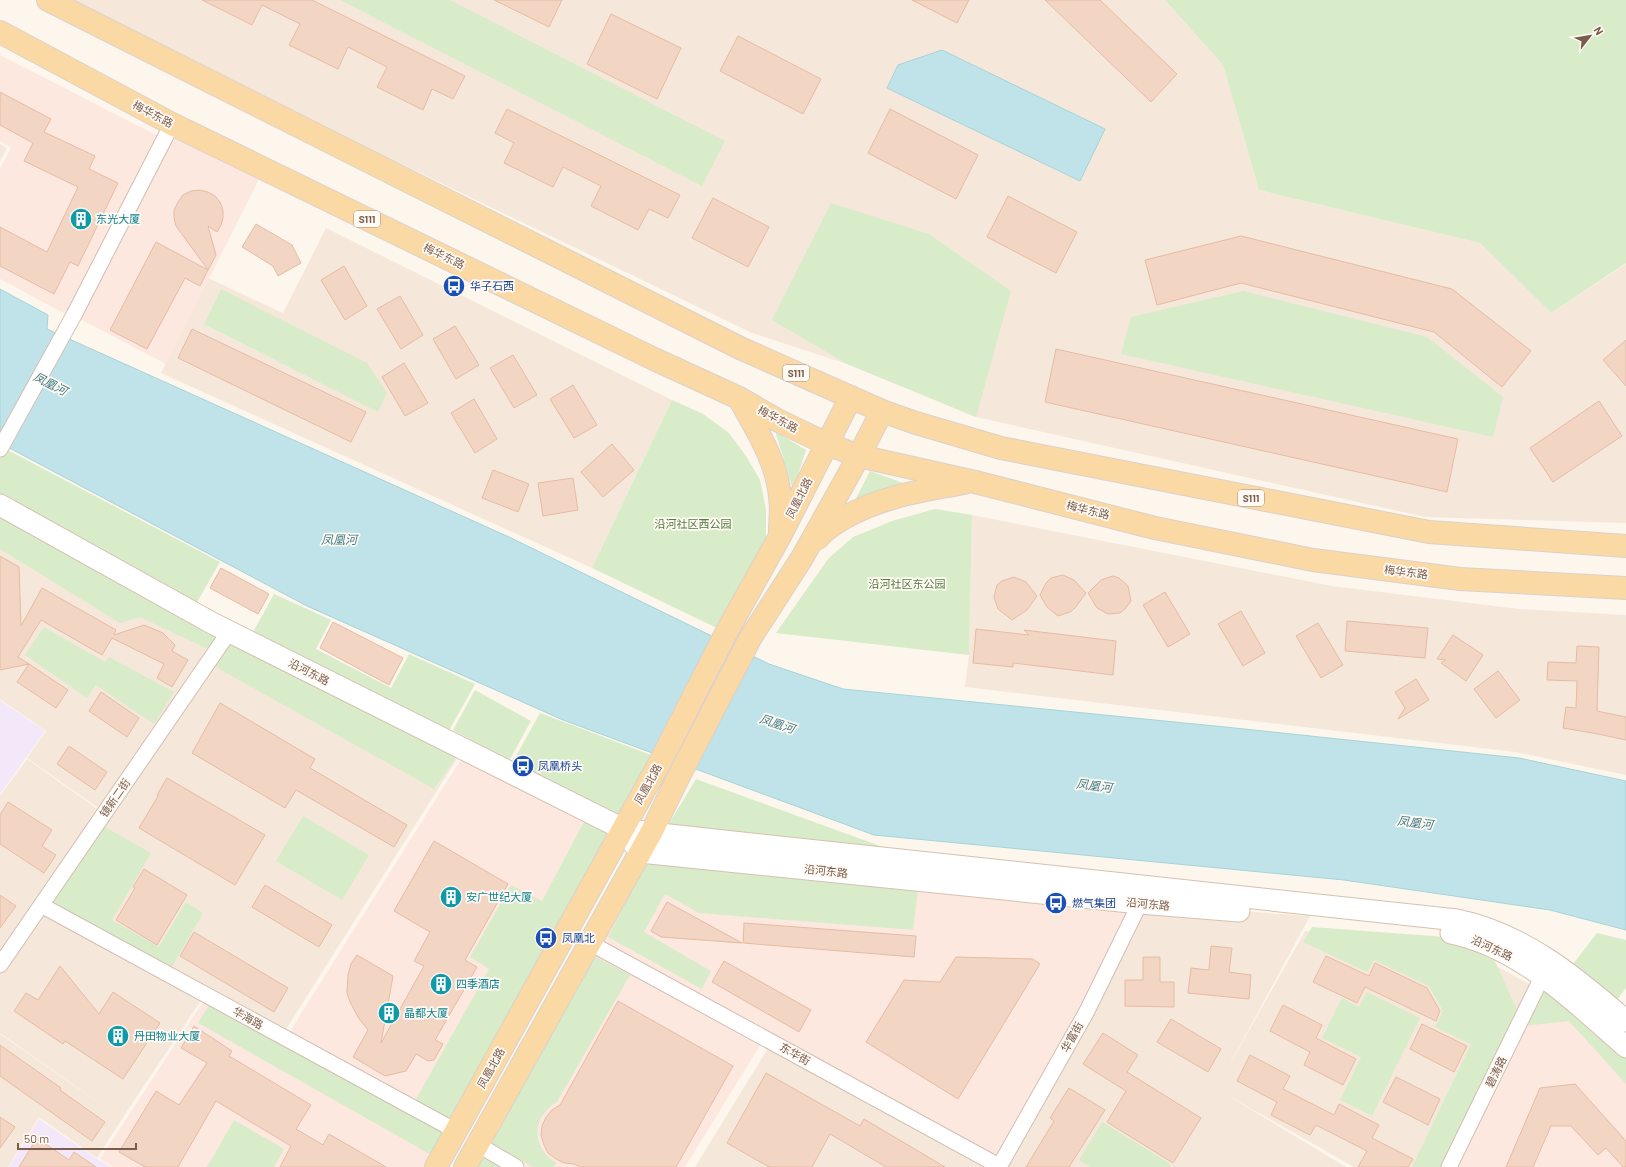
<svg xmlns="http://www.w3.org/2000/svg" width="1626" height="1167" viewBox="0 0 1626 1167" font-family="Barlow,'Noto Sans SC',sans-serif">
	<style>
		.residential { fill: #f5e8da }
		.commercial { fill: #fde8e0 }
		.education { fill: #f3e8fa }
		.green { fill: #d8ecc9 }
		.water { fill: #bfe3e8; stroke: #a5d3da }
		.building { fill: #f3d5c3; stroke: #e6bba3 }
		.lines { fill: none; stroke-linecap: round; stroke-linejoin: round }
		.street-casing { stroke: #d1beb0; stroke-width: 17 }
		.secondary-casing { stroke: #d6c0b0; stroke-width: 23 }
		.primary-casing { stroke: #dad1cd; stroke-width: 24 }
		.street { stroke: #fff; stroke-width: 15 }
		.secondary { stroke: #fff; stroke-width: 21 }
		.primary { stroke: #fbd9a5; stroke-width: 22 }
		.labels { text-anchor: middle; stroke-width: 3.5; stroke-linejoin: round; paint-order: stroke }
		.shield { fill: #fffaf3; stroke: #a28b7f; stroke-width: 1 }
		.shield-label { font-size: 10px; font-weight: bold; fill: #7a5c4d }
		.street-label { font-size: 11px; fill: #7a5c4d; stroke: #fffaf3 }
		.culture-label { font-size: 11px; fill: #0d838f; stroke: #fffaf3; text-anchor: start }
		.transit-label { font-size: 11px; fill: #164399; stroke: #fffaf3; text-anchor: start }
		.park-label { font-size: 11px; fill: #537a41; stroke: #fffaf3 }
		.water-label { font-size: 12px; font-style: italic; fill: #437c86; stroke: #fffaf3 }
	</style>
	<rect width="100%" height="100%" fill="#fdf6ec"/>
	<path class="residential" d="M61 0H1165L1223 65 1259 190 1480 243 1551 313 1626 264V523L1425 517 976 417 847 364 752 333Z
		M0 144 7 148 0 161Z
		M326 228 672 400 592 568 161 373 208 278 283 313Z
		M0 507 227 633 104 812 27 758 46 731 0 699Z
		M972 515 1332 586 1519 609 1626 615V775L1515 752 965 687 969 655Z
		M229 634 462 751 283 1034 42 905Z
		M27 759 103 813 0 963V796Z
		M1140 904 1310 916 1225 1073 1305 931 1448 940 1533 986 1440 1167H1354L1227 1095 1346 1167H999Z
		M42 907 204 996 122 1119 0 1033V968Z
		M0 1034 122 1119 97 1158 39 1117 8 1167H0Z
		M770 1045 998 1167H695Z"/>
	<path class="commercial" d="M0 55 162 138 69 316 0 279V168L11 148 0 141Z
		M172 124 264 169 166 364 74 316Z
		M465 753 621 830 456 1129 287 1036Z
		M640 853 1140 904 999 1166 590 943Z
		M593 952 761 1044 685 1167H528L488 1143Z
		M1541 985 1626 1045V1167H1452Z
		M206 997 454 1133 436 1167H113L100 1159Z"/>
	<path class="education" d="M0 700 45 731 0 794Z
		M39 1119 97 1159 111 1167H9Z"/>
	<path class="green" d="M340 0H450L725 141 702 186Z
		M1165 0H1626V263L1551 313 1480 243 1259 190 1223 65Z
		M831 203 929 234 1011 291 976 417 847 364 772 320Z
		M221 289 367 363 387 393 378 412 204 324Z
		M1243 291 1427 337 1503 397 1493 437 1121 354 1131 317Z
		M672 400 703 414 729 433 746 456 760 480 766 509V540L719 629 592 568Z
		M775 431 806 450 793 490Z
		M0 446 220 562 192 611 0 503Z
		M870 471 906 484 847 516Z
		M935 509 972 515 969 655 776 633 828 559 853 537 892 521Z
		M0 511 222 634 210 650 140 617 120 623 0 549Z
		M274 594 331 620 316 649 391 688 409 654 475 684 446 736 251 636Z
		M44 627 105 662 109 657 174 692 154 724 96 685 87 698 25 655Z
		M230 639 460 752 434 789 212 665Z
		M475 690 531 721 509 761 453 730Z
		M540 713 659 758 622 825 510 767Z
		M696 779 883 847 880 864 662 835Z
		M303 816 369 855 342 900 276 861Z
		M587 816 617 832 455 1125 415 1101 489 969 470 957 511 885 542 901Z
		M105 827 151 853 112 920 159 947 186 902 203 913 170 970 51 904Z
		M653 851 918 890 913 930 699 913 665 894 644 932 711 971 702 989 608 937Z
		M1312 927 1446 937 1495 961 1520 1017 1446 1167H1412L1471 1044 1435 1027 1443 1011 1429 986 1374 960 1367 972 1303 942Z
		M1597 933 1626 940V988L1601 1021 1556 986Z
		M594 956 630 975 557 1102C538 1113 531 1134 544 1152 547 1156 552 1160 556 1163L554 1167H533L491 1143Z
		M1542 989 1626 1050V1084L1569 1021 1524 1026Z
		M1367 992 1420 1018 1372 1116 1340 1100 1361 1057 1322 1038 1342 998 1359 1007Z
		M211 1002 450 1133 435 1157 198 1023Z
		M234 1120 284 1149 274 1167H207Z
		M1102 1122 1169 1163 1171 1167H1090L1079 1160Z
		M480 1152 506 1167H472Z"/>
	<path class="water" d="M942 50 1105 129 1080 181 887 88 898 65Z
		M0 289 48 315 47 329 509 537 769 664 843 689 1225 727 1519 758 1626 781V930L1550 910 1344 880 874 835 563 720 307 606 0 443Z"/>
	<path class="building" d="M202 0H312L465 76 453 99 432 89 423 110 377 87 387 67 348 47 338 69 289 45 300 24 262 5 252 25Z
		M494 0H562L549 27Z
		M912 0H969L957 23Z
		M1045 0H1100L1177 74 1151 102Z
		M611 14 681 48 657 99 587 64Z
		M738 36 821 79 803 114 720 71Z
		M0 92 51 119 44 132 95 156 89 169 118 183 78 266 70 262 54 294 0 266V227L47 252 78 187 24 161 33 143 0 125Z
		M507 109 680 195 668 218 649 209 638 230 591 206 601 186 563 167 553 187 504 163 514 143 495 133Z
		M890 109 978 155 956 199 868 153Z
		M199 190 208 192 215 196 220 202 223 210V218L221 225 217 232 208 226 216 255 208 270 176 226 174 218V210L178 202 183 195 191 191Z
		M1008 196 1077 232 1056 273 987 237Z
		M713 198 769 227 748 267 692 238Z
		M256 224 292 245 301 263 278 276 273 266 242 247Z
		M1241 236 1452 289 1531 351 1502 387 1434 332 1241 283 1157 305 1145 260Z
		M156 242 208 270 200 286 185 278 147 349 110 330Z
		M344 266 367 306 345 320 321 280Z
		M400 296 423 335 401 349 377 309Z
		M455 326 479 365 456 379 433 339Z
		M192 329 366 412 351 442 178 358Z
		M1626 340V386L1603 360Z
		M1056 349 1458 439 1447 492 1045 402Z
		M513 355 537 395 514 408 490 368Z
		M404 363 428 403 405 416 382 377Z
		M573 385 597 425 574 438 550 399Z
		M474 399 497 439 475 453 451 413Z
		M1599 401 1622 436 1553 482 1530 448Z
		M612 444 634 470 603 497 581 472Z
		M493 470 529 484 518 512 482 498Z
		M573 478 578 510 543 516 538 483Z
		M0 556 19 567 21 626 42 588 116 630 114 635 144 625 163 633 175 645 172 651 188 660 172 687 157 678 164 664 112 638 102 655 41 620 18 657 29 664 0 670Z
		M221 568 269 594 258 614 210 588Z
		M1063 575 1074 580 1086 593 1075 608 1070 612 1058 616 1047 607 1040 595 1046 583 1051 578Z
		M1113 576 1119 578 1128 586 1131 601 1125 609 1120 613 1108 614 1097 608 1088 593 1101 580Z
		M1014 577 1026 582 1037 596 1027 610 1012 620 998 609 994 597 997 585 1002 581Z
		M1165 592 1190 634 1168 647 1143 605Z
		M1241 611 1265 653 1243 666 1218 624Z
		M1347 621 1428 628 1425 658 1345 651Z
		M333 622 403 658 389 685 320 648Z
		M1318 623 1343 665 1321 678 1296 636Z
		M976 629 1029 635 1024 630 1116 641 1113 675 1013 663V667L973 663Z
		M1453 635 1483 655 1466 681 1441 663 1446 660 1437 659Z
		M1577 646 1599 647 1597 711 1626 717V740L1598 734 1563 728 1566 707 1576 708 1577 681 1547 680 1548 662 1576 663Z
		M29 664 68 690 56 708 17 682Z
		M1498 671 1520 700 1496 718 1474 689Z
		M1416 679 1429 700 1398 719 1405 708 1395 692Z
		M101 692 139 718 127 737 89 711Z
		M220 703 315 759 310 768 407 825 394 847 296 790 285 808 192 753Z
		M69 746 107 772 95 790 57 764Z
		M167 778 265 835 235 885 139 828 158 796 157 795Z
		M8 802 52 830 42 846 56 855 44 873 0 844V815Z
		M434 841 508 884 465 960 477 967 435 1040 443 1044 434 1060 428 1061 416 1054 406 1071 385 1076 353 1057 368 1030 358 1017 350 1002 347 993 348 975 351 964 357 955 393 976 381 1043 424 966 414 961 430 932 394 911Z
		M144 869 187 895 157 945 116 920 135 888 133 887Z
		M265 885 332 925 319 947 252 907Z
		M0 895 16 906 0 928Z
		M667 902 742 943 661 937 651 931Z
		M744 923 916 936 914 957 743 943Z
		M194 932 288 988 274 1012 180 956Z
		M1211 946 1232 948 1229 972 1251 975 1249 999 1188 993 1191 968 1209 970Z
		M1326 956 1369 976 1375 963 1427 988 1440 1011 1436 1021 1365 987 1357 1003 1313 982Z
		M956 957 1033 959 1040 964 958 1099 866 1042 904 980 940 982Z
		M1143 957H1160V982H1174V1007L1125 1006V980H1143Z
		M724 961 811 1010 799 1032 712 982Z
		M60 966 99 1014 113 992 160 1023 123 1079 65 1041 63 1044 14 1011 26 993 38 1000Z
		M618 1001 733 1066 676 1167H580L574 1164 564 1163 556 1159 548 1153 544 1145 541 1135 542 1126 546 1117 552 1110 560 1105Z
		M1283 1005 1322 1025 1316 1038 1356 1059 1343 1085 1304 1065 1310 1052 1270 1031Z
		M1171 1019 1221 1049 1208 1072 1157 1042Z
		M1422 1024 1467 1046 1454 1072 1410 1049Z
		M194 1026 232 1051 229 1056 311 1105 296 1129 323 1145 329 1134 386 1167H280L291 1146 216 1101 178 1167H145L119 1152 156 1091 179 1105 207 1063 181 1048Z
		M1103 1033 1138 1055 1127 1072 1201 1118 1173 1163 1107 1122 1126 1091 1083 1064Z
		M0 1045 61 1088 60 1090 105 1122 92 1141 0 1076Z
		M1250 1055 1290 1076 1283 1089 1334 1115 1339 1104 1379 1125 1372 1138 1413 1159 1408 1167H1358L1367 1151 1316 1125 1310 1135 1271 1115 1277 1102 1237 1081Z
		M766 1073 860 1126 864 1119 945 1167H886L830 1134 812 1167H769L727 1143Z
		M1396 1077 1440 1099 1428 1125 1383 1102Z
		M1575 1084 1626 1141V1167H1623L1606 1148 1598 1155 1571 1126H1551L1533 1167H1506L1540 1088Z
		M1069 1088 1105 1110 1069 1167H1026L1054 1121 1050 1118Z
		M0 1117 15 1127 0 1148Z
		M37 1138 69 1160 74 1152 96 1167H19Z"/>
	<g class="lines">
		<g class="street-casing">
			<path id="street" d="M0 449 74 315 172 124
				M41 905 456 1131
				M590 943 999 1166
				M0 965 229 632
				M477 1144 516 1167
				M999 1167 1087 1011 1140 903
				M1449 1167 1542 977"/>
		</g>
		<g class="secondary-casing">
			<path id="secondary" d="M0 505 212 623 623 829 651 833 1457 920C1522 933 1577 978 1626 1021
				M630 839 640 852 1140 903 1239 911
				M1451 933C1520 947 1575 1002 1626 1047"/>
		</g>
		<g class="primary-casing">
			<path id="primary" d="M48 0 740 348 882 411 916 423 1001 448 1429 532 1626 546
				M0 32 172 124 654 359 739 398 777 420 827 444 859 456 975 482 1155 528 1313 560 1460 579 1626 588
				M739 398C756 429 777 461 780 497 782 509 780 521 780 532
				M818 538C825 529 834 524 844 518 882 496 922 491 964 483
				M436 1167 659 764 726 633 780 536 851 397
				M465 1167 651 833 679 776 751 637 802 558 859 456 882 411"/>
		</g>
		<use href="#street" class="street"/>
		<use href="#secondary" class="secondary"/>
		<use href="#primary" class="primary"/>
	</g>
	<defs>
		<g id="building-disc" transform="scale(1.15)"><circle r="9.5" fill="#0f9aa8" stroke="#fffaf3"/><path d="M-4-6H4V6H1V3H-1V6H-4ZM-2.5-4.3h1.7v1.8h-1.7ZM.8-4.3h1.7v1.8H.8ZM-2.5-1h1.7V.8h-1.7ZM.8-1h1.7V.8H.8Z" fill="#fff"/></g>
		<g id="bus-disc" transform="scale(1.15)"><circle r="9.5" fill="#1a4fb4" stroke="#fffaf3"/><path d="M-5-6H5V4H4V6H2V4H-2V6H-4V4H-5ZM-3.5-4V0h7V-4ZM-3.5 1.2v1.5H-2V1.2ZM2 1.2v1.5H3.5V1.2Z" fill="#fff"/></g>
	</defs>
	<g fill-rule="evenodd">
		<use href="#building-disc" x="81" y="219"/>
		<use href="#bus-disc" x="454" y="286"/>
		<use href="#bus-disc" x="523" y="766"/>
		<use href="#building-disc" x="451" y="897"/>
		<use href="#bus-disc" x="1056" y="903"/>
		<use href="#bus-disc" x="546" y="938"/>
		<use href="#building-disc" x="441" y="984"/>
		<use href="#building-disc" x="389" y="1013"/>
		<use href="#building-disc" x="118" y="1036"/>
	</g>
	<g class="labels">
		<g class="shield">
			<rect x="354" y="211" width="26" height="16" rx="3"/>
			<rect x="783" y="365" width="26" height="16" rx="3"/>
			<rect x="1238" y="490" width="26" height="16" rx="3"/>
		</g>
		<g class="shield-label">
			<text x="367" y="223">S111</text>
			<text x="796" y="377">S111</text>
			<text x="1251" y="502">S111</text>
		</g>
		<g class="street-label">
			<text transform="translate(153 114) rotate(28)" y="4">梅华东路</text>
			<text transform="translate(444 256) rotate(26)" y="4">梅华东路</text>
			<text transform="translate(778 419) rotate(28)" y="4">梅华东路</text>
			<text transform="translate(799 498) rotate(-63)" y="4">凤凰北路</text>
			<text transform="translate(1088 510) rotate(14)" y="4">梅华东路</text>
			<text transform="translate(1406 572) rotate(7)" y="4">梅华东路</text>
			<text transform="translate(309 672) rotate(27)" y="4">沿河东路</text>
			<text transform="translate(648 784) rotate(-61)" y="4">凤凰北路</text>
			<text transform="translate(115 798) rotate(-55)" y="4">镜新二街</text>
			<text transform="translate(826 871) rotate(6)" y="4">沿河东路</text>
			<text transform="translate(1148 904) rotate(5)" y="4">沿河东路</text>
			<text transform="translate(1492 948) rotate(25)" y="4">沿河东路</text>
			<text transform="translate(248 1018) rotate(29)" y="4">华海路</text>
			<text transform="translate(1072 1037) rotate(-61)" y="4">华富街</text>
			<text transform="translate(795 1054) rotate(29)" y="4">东华街</text>
			<text transform="translate(491 1068) rotate(-61)" y="4">凤凰北路</text>
			<text transform="translate(1496 1072) rotate(-64)" y="4">碧涛路</text>
		</g>
		<g class="culture-label">
			<text x="96" y="223">东光大厦</text>
			<text x="466" y="901">安广世纪大厦</text>
			<text x="456" y="988">四季酒店</text>
			<text x="404" y="1017">晶都大厦</text>
			<text x="134" y="1040">丹田物业大厦</text>
		</g>
		<g class="transit-label">
			<text x="470" y="290">华子石西</text>
			<text x="538" y="770">凤凰桥头</text>
			<text x="1072" y="907">燃气集团</text>
			<text x="562" y="942">凤凰北</text>
		</g>
		<g class="park-label">
			<text x="693" y="528">沿河社区西公园</text>
			<text x="907" y="588">沿河社区东公园</text>
		</g>
		<g class="water-label">
			<text transform="translate(50 384) rotate(27)" y="4">凤凰河</text>
			<text x="339" y="544">凤凰河</text>
			<text transform="translate(777 724) rotate(18)" y="4">凤凰河</text>
			<text transform="translate(1094 786) rotate(7)" y="4">凤凰河</text>
			<text transform="translate(1415 823) rotate(7)" y="4">凤凰河</text>
		</g>
	</g>
	<g transform="translate(1590 36) rotate(59)" stroke="#fffaf3" stroke-width="3" paint-order="stroke">
	<path d="M0-3L7 15L0 10L-7 15Z" fill="#7a5c4d"/>
	<text y="-6" font-size="11" font-weight="bold" text-anchor="middle" fill="#7a5c4d">N</text>
	</g>
	<path d="M18 1143v6h118v-6" fill="none" stroke="#7a5c4d" stroke-width="2"/>
	<text x="24" y="1143" font-size="12" fill="#7a5c4d" stroke="#fffaf3" stroke-width="3" paint-order="stroke">50 m</text>
</svg>
